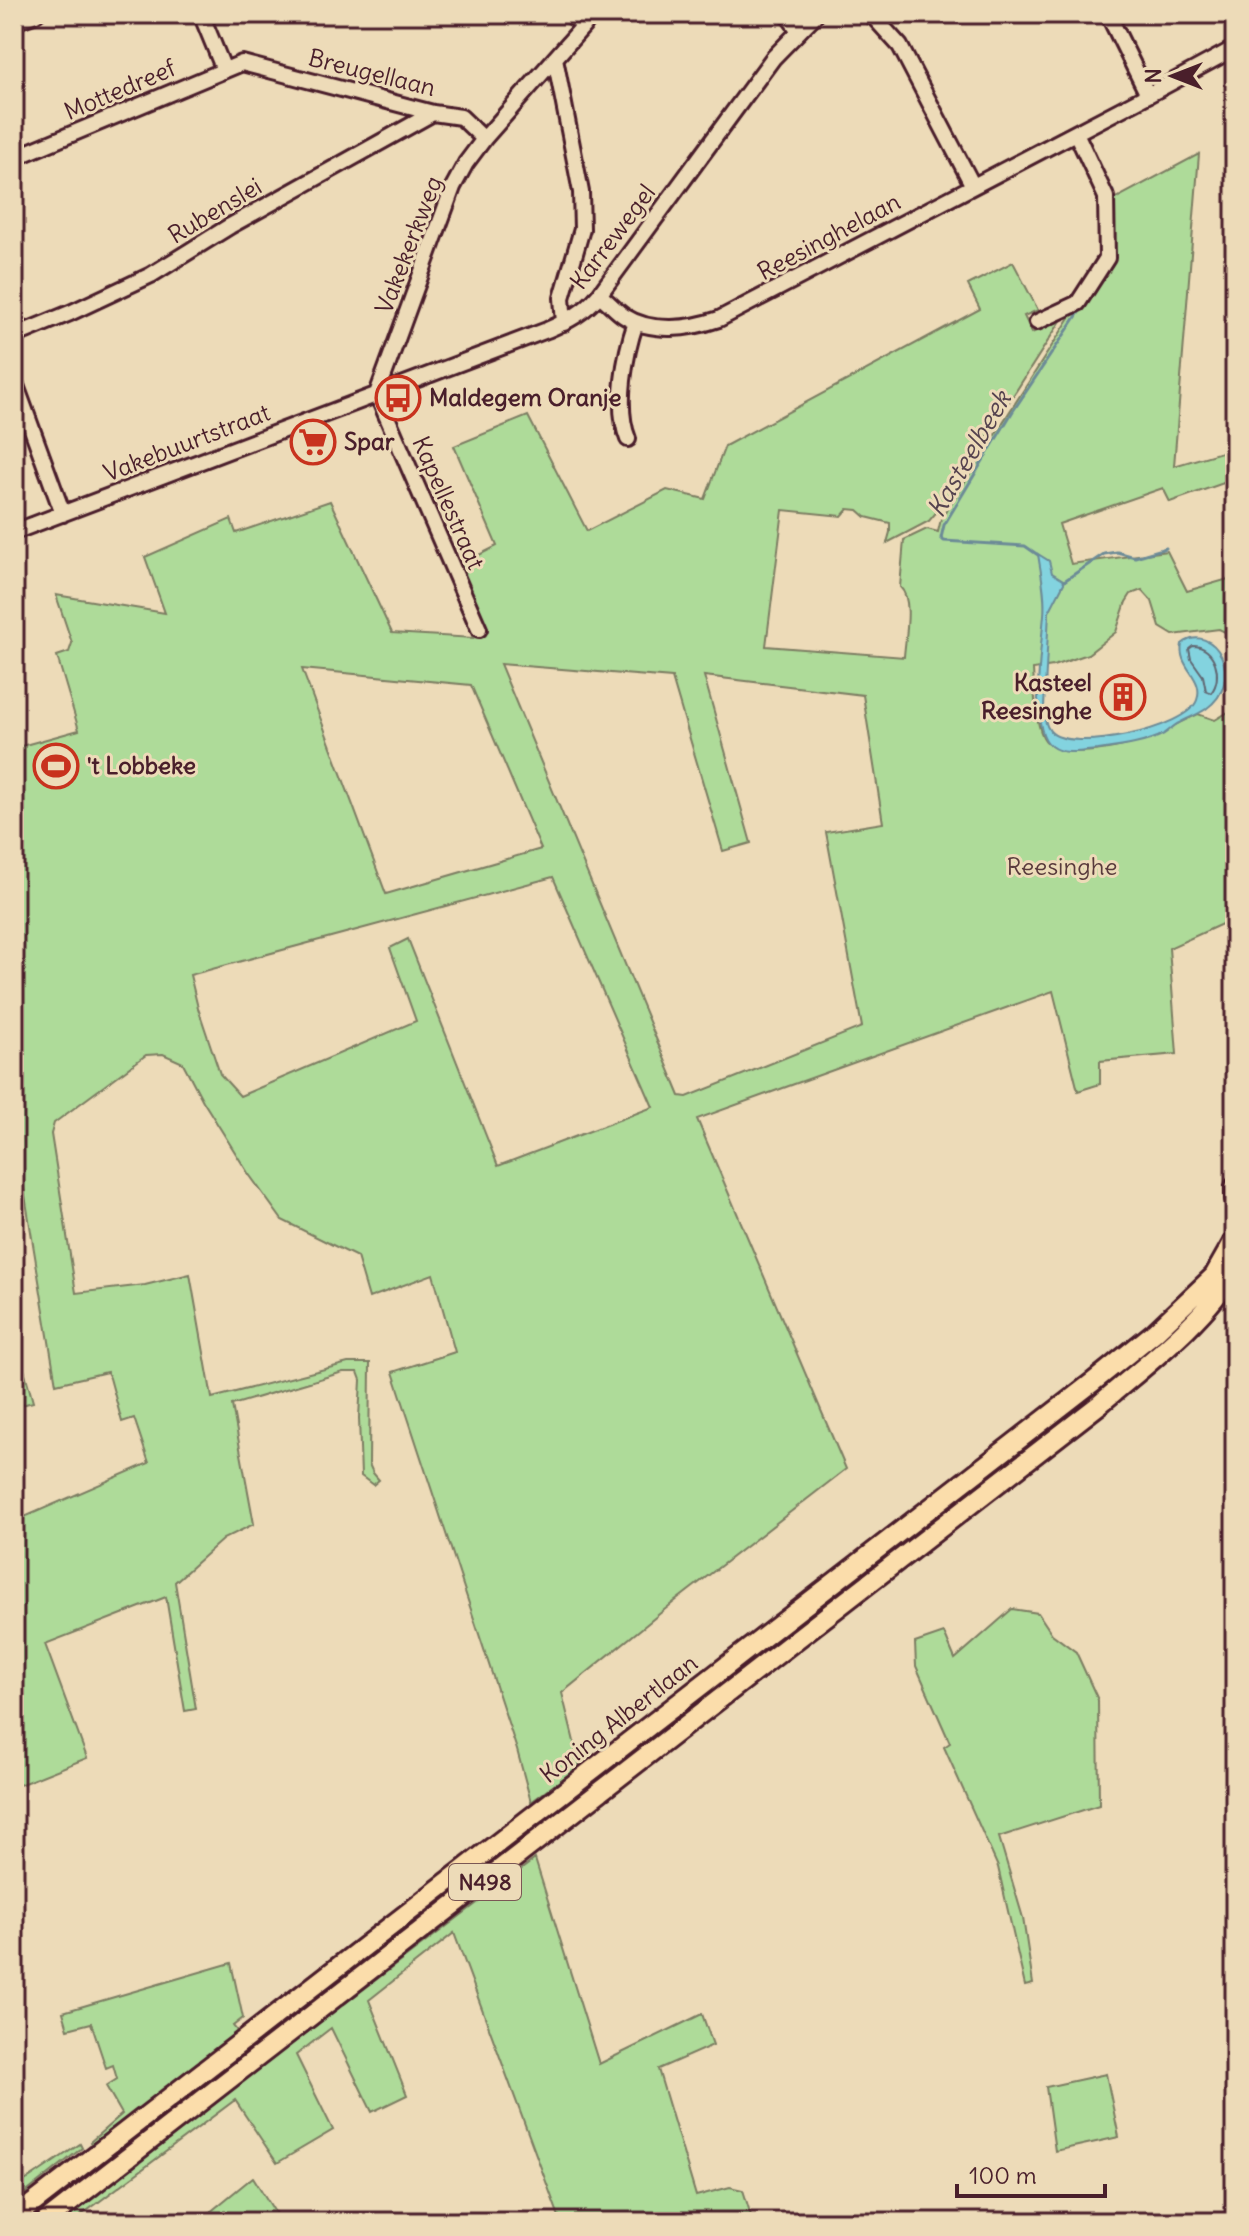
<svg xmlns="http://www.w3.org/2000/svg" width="1249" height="2236" viewBox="0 0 1249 2236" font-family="Delius,sans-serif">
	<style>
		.green { fill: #aedb99; stroke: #7c7d62; stroke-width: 2; fill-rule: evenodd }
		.water { fill: #83d3df; stroke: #6c8b97; stroke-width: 2 }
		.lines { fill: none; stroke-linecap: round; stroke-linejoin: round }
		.shore { stroke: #616773; stroke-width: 2 }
		.stream { stroke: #6c8b97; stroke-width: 3 }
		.minor-casing { stroke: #4a1f2b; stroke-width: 20 }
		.major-casing { stroke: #4a1f2b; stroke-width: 24 }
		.minor { stroke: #eddbb8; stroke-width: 14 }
		.major { stroke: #fbddab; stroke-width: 18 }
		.labels { text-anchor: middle; stroke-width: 6; stroke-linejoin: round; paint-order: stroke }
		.shield { fill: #eddbb8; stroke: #7b5755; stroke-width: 2 }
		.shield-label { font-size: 22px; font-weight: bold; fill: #4a1f2b }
		.street-label { font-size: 24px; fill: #4a1f2b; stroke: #eddbb8 }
		.poi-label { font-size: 24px; font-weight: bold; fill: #4a1f2b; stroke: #eddbb8; text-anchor: start }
		.park-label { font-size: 24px; fill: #593b3c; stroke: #eddbb8 }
		.water-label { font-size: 26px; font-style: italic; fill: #55434f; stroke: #eddbb8 }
	</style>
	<rect width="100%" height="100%" fill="#eddbb8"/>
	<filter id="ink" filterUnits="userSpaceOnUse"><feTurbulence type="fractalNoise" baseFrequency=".0125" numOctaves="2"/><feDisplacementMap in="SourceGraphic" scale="16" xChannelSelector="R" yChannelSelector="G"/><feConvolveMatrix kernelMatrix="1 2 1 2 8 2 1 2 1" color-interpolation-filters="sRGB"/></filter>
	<g filter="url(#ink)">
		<path class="green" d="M1199 154 1174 466 1235 448V479L1170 502 1163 488 1059 524 1071 564 1167 551 1187 591 1235 577V633L1231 635 1219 629 1173 635 1160 627 1152 601 1142 590 1131 594 1126 602 1116 632 1088 654 1053 666 1033 669C1034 686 1035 722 1043 737 1058 766 1135 745 1160 735 1166 733 1170 728 1175 725 1182 721 1190 718 1198 714L1215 720 1235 708V918L1169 948 1177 1054 1100 1061V1084L1078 1091 1053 991 697 1119 846 1469 674 1602 562 1693 580 1766 531 1802 517 1750 393 1372 455 1352 433 1274 369 1298 357 1257 282 1220 248 1173 203 1101 183 1063 163 1054 146 1055 54 1123 51 1134 76 1293 145 1285 190 1274 212 1398 348 1363H370L369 1464 373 1473 379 1480 373 1485 361 1476 359 1418 361 1380 358 1372H343L232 1405 254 1524 223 1539 175 1582 196 1709 185 1711 166 1597 45 1644 87 1758 14 1787V1582L17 1581 14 1570V1502L20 1519 149 1463 134 1418 122 1422 110 1378 107 1372 56 1384 21 1171 14 1182V748L79 730 57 656 69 652 72 643 56 595 165 613 145 557 231 519 236 533 330 501 392 633 473 638 445 572 497 546 454 446 528 416 587 531 667 490 705 499 725 446 980 309 968 285 1013 262 1038 310 1024 316 1032 333 1062 319 945 502 929 521 887 543 890 532V523L866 517 858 510 848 509 842 516 783 510 766 646 904 657C905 638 914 600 900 587L904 540 927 529 938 532 941 519 1069 319 1105 270 1109 202ZM500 664 672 678 723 851 751 843 704 676 863 695 883 823 826 832 862 1027 687 1097 680 1096ZM302 669 471 685 541 849 386 894ZM553 877 653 1107 498 1166 408 939 390 948 416 1021 240 1096 220 1074 198 1008 190 975Z
			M16 1340 33 1402 14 1407V1398L17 1396 14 1380V1341Z
			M1012 1609 1038 1613 1052 1634 1076 1652 1098 1700 1099 1805 999 1837 1023 1918 1033 1984 1025 1986 998 1867 944 1747 950 1743 916 1666 915 1643 944 1633 955 1659Z
			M535 1859 599 2064 702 2014 713 2045 658 2069 696 2196 730 2187 743 2190 753 2222H561L454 1933 369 2000 407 2095 372 2112 331 2028 296 2055 333 2130 277 2163 235 2100 72 2222H57Z
			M231 1963 243 2018 233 2026 238 2032 92 2146 90 2142 122 2114 106 2086 117 2079 113 2065 106 2068 91 2023 68 2029 63 2012Z
			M1106 2074 1119 2137 1055 2151 1046 2087Z
			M80 2144 82 2148 14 2202V2186L30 2178Z
			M253 2177 281 2222H198Z"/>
		<path class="water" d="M1038 554 1049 561 1052 573 1065 581 1049 612 1044 708C1044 715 1045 725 1050 731 1069 754 1187 729 1197 700 1205 677 1177 668 1182 644 1213 620 1248 679 1206 709 1197 715 1188 718 1179 723 1173 726 1169 731 1164 734 1145 744 1119 747 1098 750 1084 751 1063 756 1051 746 1028 729 1042 642 1044 615 1046 595 1041 574 1038 554Z"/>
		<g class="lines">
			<path class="shore" d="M1193 646C1215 646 1224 677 1211 693L1206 691 1203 676 1191 659 1189 649Z"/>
			<path class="stream" d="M1113 191V213
				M1094 292 1105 274
				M1038 555 1025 546 944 541 941 538 944 525 1013 411 1082 308
				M1064 581 1104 554 1117 552 1135 557 1166 548"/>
			<g class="minor-casing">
				<path id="minor" d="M201 14 224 70
					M569 14 584 25
					M787 14 799 31
					M871 14 900 46 973 186
					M1108 14 1148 95
					M14 22 36 14
					M555 58 581 192 582 229 562 298 564 323
					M14 158 242 63 433 113 461 117 484 139
					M599 295C608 301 615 310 624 316 652 334 690 329 719 319L1148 95 1235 48
					M1037 322 1078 303 1107 258 1106 197 1076 133
					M14 336 70 313 151 275 230 226 433 113
					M14 380 63 514
					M377 394 453 187 466 163 484 139 594 14
					M377 394 479 629
					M628 439C615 407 625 354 636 322
					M14 532 547 330C568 321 585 312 599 295L773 58 816 14"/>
			</g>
			<g class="major-casing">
				<path id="major" d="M1235 1187V1199
					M14 2218 1093 1382 1155 1332 1214 1276 1235 1239
					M45 2222 1100 1404C1145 1365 1204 1322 1235 1269"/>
			</g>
			<use href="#minor" class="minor"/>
			<use href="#major" class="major"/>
		</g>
	</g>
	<defs>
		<g id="bus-ring" transform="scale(2.3)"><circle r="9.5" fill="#eddbb8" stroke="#c8321e" stroke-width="1.5"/><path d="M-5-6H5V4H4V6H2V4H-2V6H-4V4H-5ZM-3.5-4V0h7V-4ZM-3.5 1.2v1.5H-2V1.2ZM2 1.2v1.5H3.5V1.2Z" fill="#c8321e"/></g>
		<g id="supermarket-ring" transform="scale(2.3)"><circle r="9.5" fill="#eddbb8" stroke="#c8321e" stroke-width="1.5"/><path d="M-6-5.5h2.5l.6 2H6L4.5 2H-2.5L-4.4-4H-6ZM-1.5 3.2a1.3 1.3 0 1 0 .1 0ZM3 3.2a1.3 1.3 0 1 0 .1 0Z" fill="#c8321e"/></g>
		<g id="building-ring" transform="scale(2.3)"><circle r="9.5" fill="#eddbb8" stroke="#c8321e" stroke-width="1.5"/><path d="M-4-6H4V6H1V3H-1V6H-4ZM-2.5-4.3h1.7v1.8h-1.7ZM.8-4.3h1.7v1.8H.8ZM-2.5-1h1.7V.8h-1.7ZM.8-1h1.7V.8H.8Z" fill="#c8321e"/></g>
		<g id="stadium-ring" transform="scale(2.3)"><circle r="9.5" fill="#eddbb8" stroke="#c8321e" stroke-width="1.5"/><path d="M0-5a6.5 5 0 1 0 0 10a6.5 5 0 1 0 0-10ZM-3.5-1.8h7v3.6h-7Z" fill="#c8321e"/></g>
	</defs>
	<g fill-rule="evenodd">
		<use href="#bus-ring" x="398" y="398"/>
		<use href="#supermarket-ring" x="313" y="442"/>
		<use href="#building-ring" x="1123" y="697"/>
		<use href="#stadium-ring" x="56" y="766"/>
	</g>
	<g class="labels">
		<rect class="shield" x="449" y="1864" width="72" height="36" rx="6"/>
		<g class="shield-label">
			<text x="485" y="1890">N498</text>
		</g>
		<g class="street-label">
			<text transform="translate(372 73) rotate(14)" y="8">Breugellaan</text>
			<text transform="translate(120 90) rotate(-23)" y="8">Mottedreef</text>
			<text transform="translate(215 211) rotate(-31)" y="8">Rubenslei</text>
			<text transform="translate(613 237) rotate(-53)" y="8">Karrewegel</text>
			<text transform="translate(829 237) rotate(-28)" y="8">Reesinghelaan</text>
			<text transform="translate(409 245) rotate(-69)" y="8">Vakekerkweg</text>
			<text transform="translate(187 443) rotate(-21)" y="8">Vakebuurtstraat</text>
			<text transform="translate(448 503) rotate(66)" y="8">Kapellestraat</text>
			<text transform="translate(619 1719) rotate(-38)" y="8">Koning Albertlaan</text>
		</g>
		<g class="poi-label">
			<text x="429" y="406">Maldegem Oranje</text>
			<text x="344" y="450">Spar</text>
			<text x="1092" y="691" text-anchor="end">Kasteel<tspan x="1092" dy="28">Reesinghe</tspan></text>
			<text x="87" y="774">'t Lobbeke</text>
		</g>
		<g class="park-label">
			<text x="1062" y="875">Reesinghe</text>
		</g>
		<g class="water-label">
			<text transform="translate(969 454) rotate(-60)" y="9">Kasteelbeek</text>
		</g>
	</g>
	<rect width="1249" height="2236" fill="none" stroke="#eddbb8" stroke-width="48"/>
	<rect x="24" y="24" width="1201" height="2188" fill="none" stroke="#4a1f2b" stroke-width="3" filter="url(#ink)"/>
	<g transform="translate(1173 76) rotate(270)" stroke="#eddbb8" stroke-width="6" paint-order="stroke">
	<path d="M0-6L14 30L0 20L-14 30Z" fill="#4a1f2b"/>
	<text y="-12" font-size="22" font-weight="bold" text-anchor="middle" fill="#4a1f2b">N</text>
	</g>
	<path d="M957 2184v12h148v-12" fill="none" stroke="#4a1f2b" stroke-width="4"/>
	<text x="969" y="2184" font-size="24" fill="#4a1f2b" stroke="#eddbb8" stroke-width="6" paint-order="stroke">100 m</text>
</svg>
